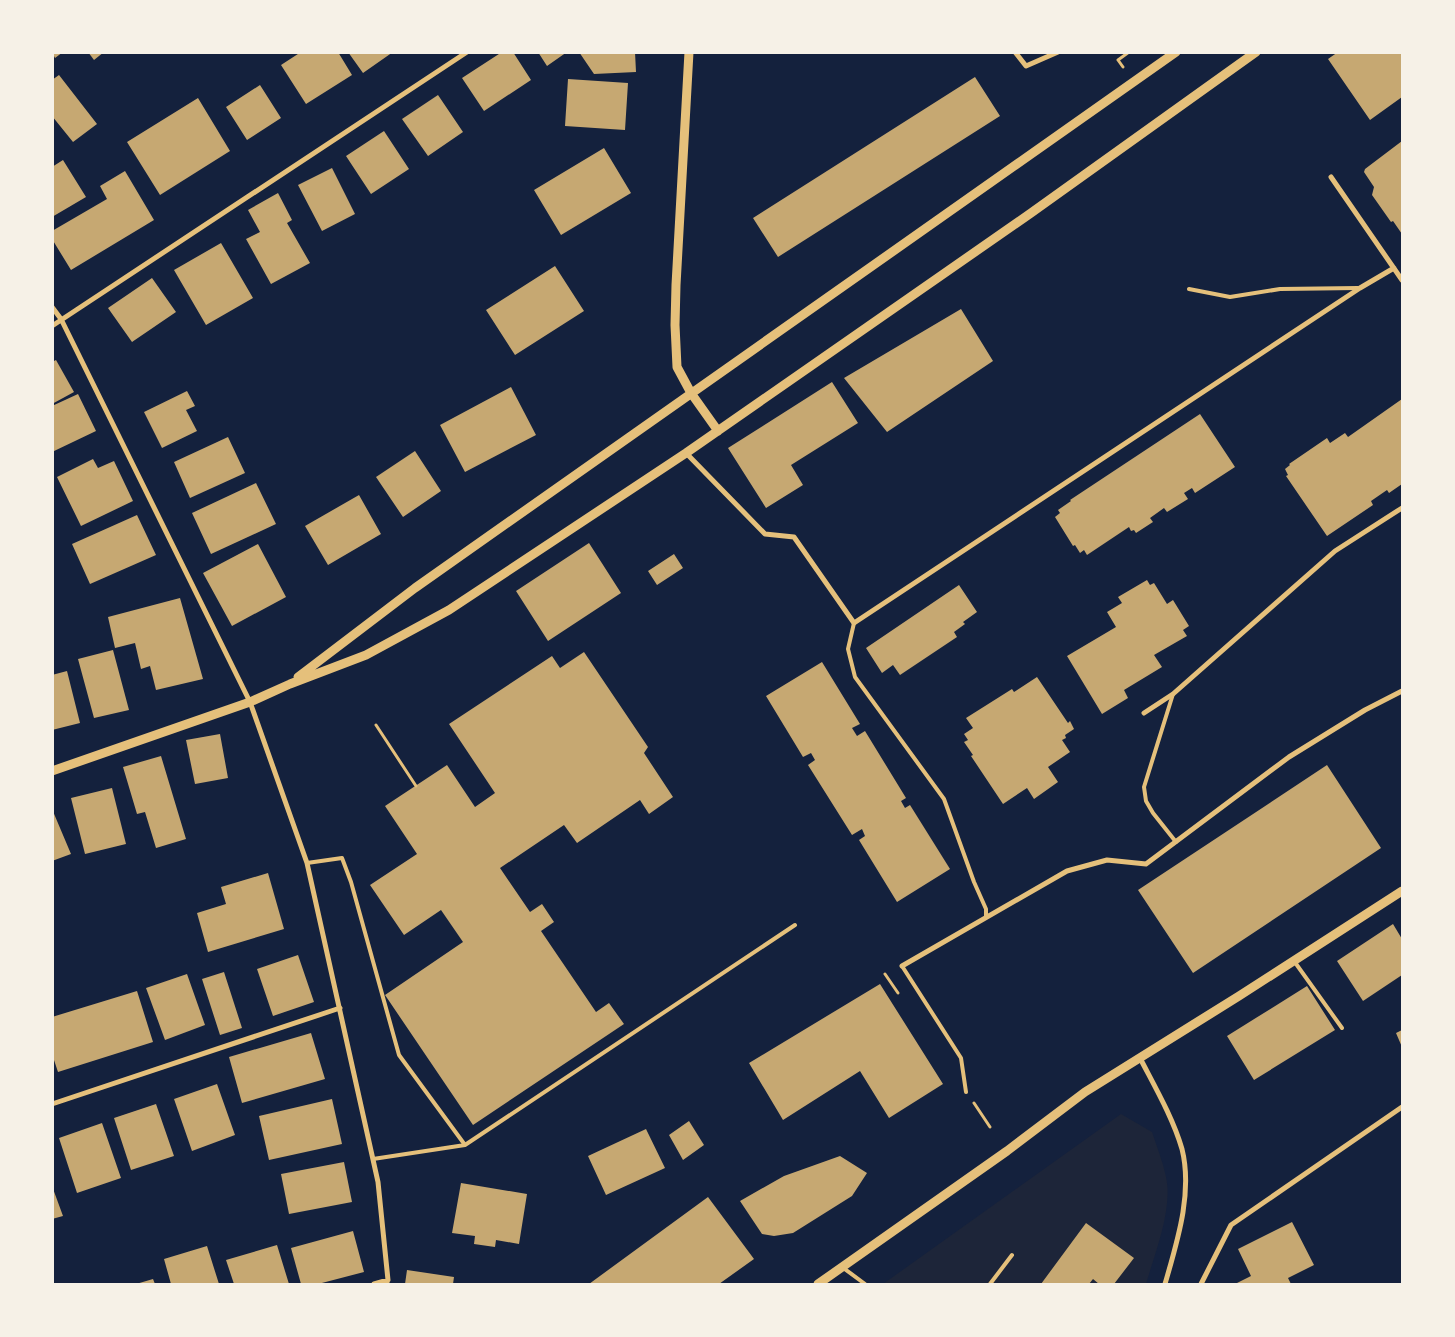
<svg xmlns="http://www.w3.org/2000/svg" width="1455" height="1337" viewBox="0 0 1455 1337" font-family="'Work Sans',sans-serif">
	<style>
		.green { fill: #1d2539 }
		.building { fill: #c6a872 }
		.lines { fill: none; stroke-linecap: round; stroke-linejoin: round }
		.path { stroke: #e5c07b; stroke-width: 3 }
		.service { stroke: #e5c07b; stroke-width: 4 }
		.minor { stroke: #e5c07b; stroke-width: 5 }
		.tertiary { stroke: #e5c07b; stroke-width: 9 }
	</style>
	<rect width="100%" height="100%" fill="#14213d"/>
	<path class="green" d="M1121 1114 1152 1132C1157 1147 1163 1162 1166 1177 1173 1209 1155 1253 1146 1284H883Z"/>
	<path class="building" d="M52 52H63L55 58Z
		M88 52H104L94 60Z
		M301 52H338L352 75 306 104 281 65Z
		M348 52H393L363 73Z
		M502 52H513L531 80 484 111 462 78Z
		M538 52H567L547 66Z
		M579 52H635L636 72 594 74Z
		M1338 52H1402V97L1370 120 1328 59Z
		M59 75 97 124 73 142 52 116V80Z
		M975 77 1000 116 778 257 753 218Z
		M568 79 628 83 625 130 565 126Z
		M260 85 281 118 247 140 226 107Z
		M438 95 463 132 428 156 402 119Z
		M198 98 230 151 160 195 127 142Z
		M384 131 409 169 371 194 346 156Z
		M1402 141V234L1393 221 1391 222 1372 195 1374 187 1364 172 1365 169Z
		M604 148 631 193 561 235 534 190Z
		M63 160 86 197 52 217V167Z
		M332 168 355 214 322 231 298 185Z
		M125 171 154 220 71 270 52 239V231L107 199 100 186Z
		M278 193 292 220 287 223 310 263 271 284 246 239 260 232 248 210Z
		M221 243 253 298 206 325 174 270Z
		M555 266 584 311 515 355 486 310Z
		M152 278 176 312 132 342 108 308Z
		M961 309 993 361 887 432 844 378Z
		M56 360 74 392 52 404V362Z
		M832 382 858 423 791 465 803 485 766 508 728 448Z
		M511 387 536 435 465 472 440 425Z
		M187 391 195 406 186 410 197 431 162 448 144 412Z
		M78 394 96 431 52 452V406Z
		M1402 399V484L1389 493 1387 490 1371 501 1373 505 1327 536 1286 476 1288 475 1285 469 1290 465 1289 464 1327 438 1330 443 1345 433 1348 437Z
		M1200 414 1235 467 1195 493 1192 488 1184 493 1188 499 1167 512 1164 508 1150 518 1153 522 1136 533 1134 530 1131 531 1129 527 1087 555 1084 550 1080 553 1075 545 1073 546 1055 517 1060 513 1058 510 1071 501 1070 500Z
		M228 437 245 473 190 498 174 462Z
		M415 451 441 491 403 517 376 477Z
		M93 459 98 468 114 461 133 501 81 526 57 477Z
		M256 483 276 524 211 554 192 513Z
		M359 495 381 534 328 565 305 526Z
		M137 515 156 555 90 584 72 544Z
		M589 543 621 593 548 641 516 591Z
		M258 544 286 597 232 626 203 573Z
		M674 554 683 568 657 585 648 571Z
		M1147 580 1150 585 1154 583 1167 604 1173 600 1189 626 1183 630 1187 636 1154 655 1162 667 1124 690 1128 698 1102 714 1067 656 1116 627 1107 612 1122 603 1118 597Z
		M959 585 977 612 963 622 965 624 954 632 957 637 900 675 893 665 882 673 866 648Z
		M180 598 203 679 156 690 150 666 141 669 135 643 115 648 108 617Z
		M113 650 129 710 94 718 78 659Z
		M584 652 648 747 644 753 673 797 649 814 640 800 577 843 564 825 500 868 530 912 542 904 554 922 541 931 596 1012 609 1003 624 1024 473 1125 385 995 463 942 441 910 404 935 370 885 417 854 385 806 447 765 475 807 495 793 449 724 552 656 560 668Z
		M822 662 860 724 852 728 857 736 865 731 906 798 901 801 905 808 910 805 950 869 897 902 859 840 865 836 862 829 852 835 808 765 815 760 811 753 803 757 766 696Z
		M67 671 80 723 52 730V675Z
		M1037 677 1068 723 1070 721 1074 729 1065 735 1066 738 1062 740 1070 752 1048 767 1058 782 1034 799 1027 788 1003 804 971 756 973 755 964 742 968 740 964 734 973 728 966 718 1012 689 1014 692Z
		M220 734 228 778 195 784 186 740Z
		M161 756 186 839 156 848 145 812 137 814 123 767Z
		M1327 765 1381 848 1193 973 1138 890Z
		M112 788 126 844 85 854 71 798Z
		M52 809 71 854 52 861Z
		M268 873 284 929 208 952 197 913 226 904 221 887Z
		M1393 924 1402 939V975L1363 1001 1337 961Z
		M298 955 314 1002 273 1016 257 969Z
		M224 972 242 1028 220 1035 202 979Z
		M187 974 205 1025 165 1040 146 988Z
		M880 984 943 1084 889 1118 860 1071 783 1120 749 1063Z
		M1307 986 1335 1030 1254 1080 1227 1036Z
		M137 991 153 1042 58 1072 52 1054V1017Z
		M1402 1030V1047L1396 1033Z
		M311 1033 325 1079 242 1103 229 1057Z
		M217 1084 235 1135 192 1151 174 1099Z
		M332 1099 342 1144 269 1160 259 1116Z
		M156 1104 174 1156 131 1170 114 1118Z
		M689 1121 704 1145 683 1160 669 1135Z
		M102 1123 121 1178 77 1193 59 1138Z
		M646 1129 665 1168 606 1195 588 1156Z
		M840 1156 867 1173 852 1196 793 1233 774 1236 762 1234 740 1201 784 1176Z
		M344 1162 352 1202 289 1214 281 1174Z
		M461 1183 527 1194 519 1244 496 1240 495 1247 474 1244 475 1236 452 1233Z
		M52 1186 63 1216 52 1219Z
		M708 1197 754 1259 719 1284H589Z
		M1292 1222 1314 1265 1288 1278 1291 1284H1235L1251 1276 1238 1249Z
		M1086 1223 1134 1258 1114 1284H1099L1093 1279 1089 1284H1041Z
		M353 1231 364 1272 318 1284H301L291 1248Z
		M277 1245 289 1284H234L226 1260Z
		M207 1246 219 1284H171L164 1259Z
		M407 1270 454 1277 453 1284H405Z
		M153 1279 155 1284H136Z"/>
	<g class="lines">
		<path class="path" d="M1123 67 1118 60 1129 52
			M376 725 416 786
			M885 974 898 993
			M974 1103 990 1127"/>
		<path class="service" d="M1189 289 1230 297 1280 289 1358 288
			M854 623 848 649 855 677 944 799 974 882 986 909V917
			M1173 694 1144 787 1146 801 1153 813 1176 842
			M307 863 342 858 351 882 399 1055 465 1145 795 925
			M1294 961 1342 1028
			M902 966 961 1058 966 1092
			M373 1159 465 1145
			M842 1267 865 1284
			M990 1284 1012 1255"/>
		<path class="minor" d="M1015 52 1026 66 1058 52
			M1331 177 1402 280
			M52 307 61 319 250 702 307 863 378 1182 388 1280 386 1284
			M52 326 467 52
			M686 453 765 534 794 537 854 623 1360 288 1394 268
			M1144 713 1173 694 1335 551 1402 508
			M902 966 1067 871 1107 860 1146 864 1289 757 1365 710 1402 691
			M1140 1058C1155 1087 1173 1118 1182 1149 1193 1193 1177 1242 1165 1284
			M52 1104 340 1008
			M374 1284 388 1280
			M1201 1284 1231 1225 1402 1107"/>
		<path class="tertiary" d="M689 52 676 285 675 325 677 367 691 393 718 431
			M298 677 415 588 1176 52
			M52 771 250 702 290 684 366 655 449 610 686 453 1031 213 1256 52
			M818 1284 1007 1151 1085 1092 1239 996 1402 891"/>
	</g>
	<rect width="1455" height="1337" fill="none" stroke="#f6f1e7" stroke-width="108"/>
</svg>
